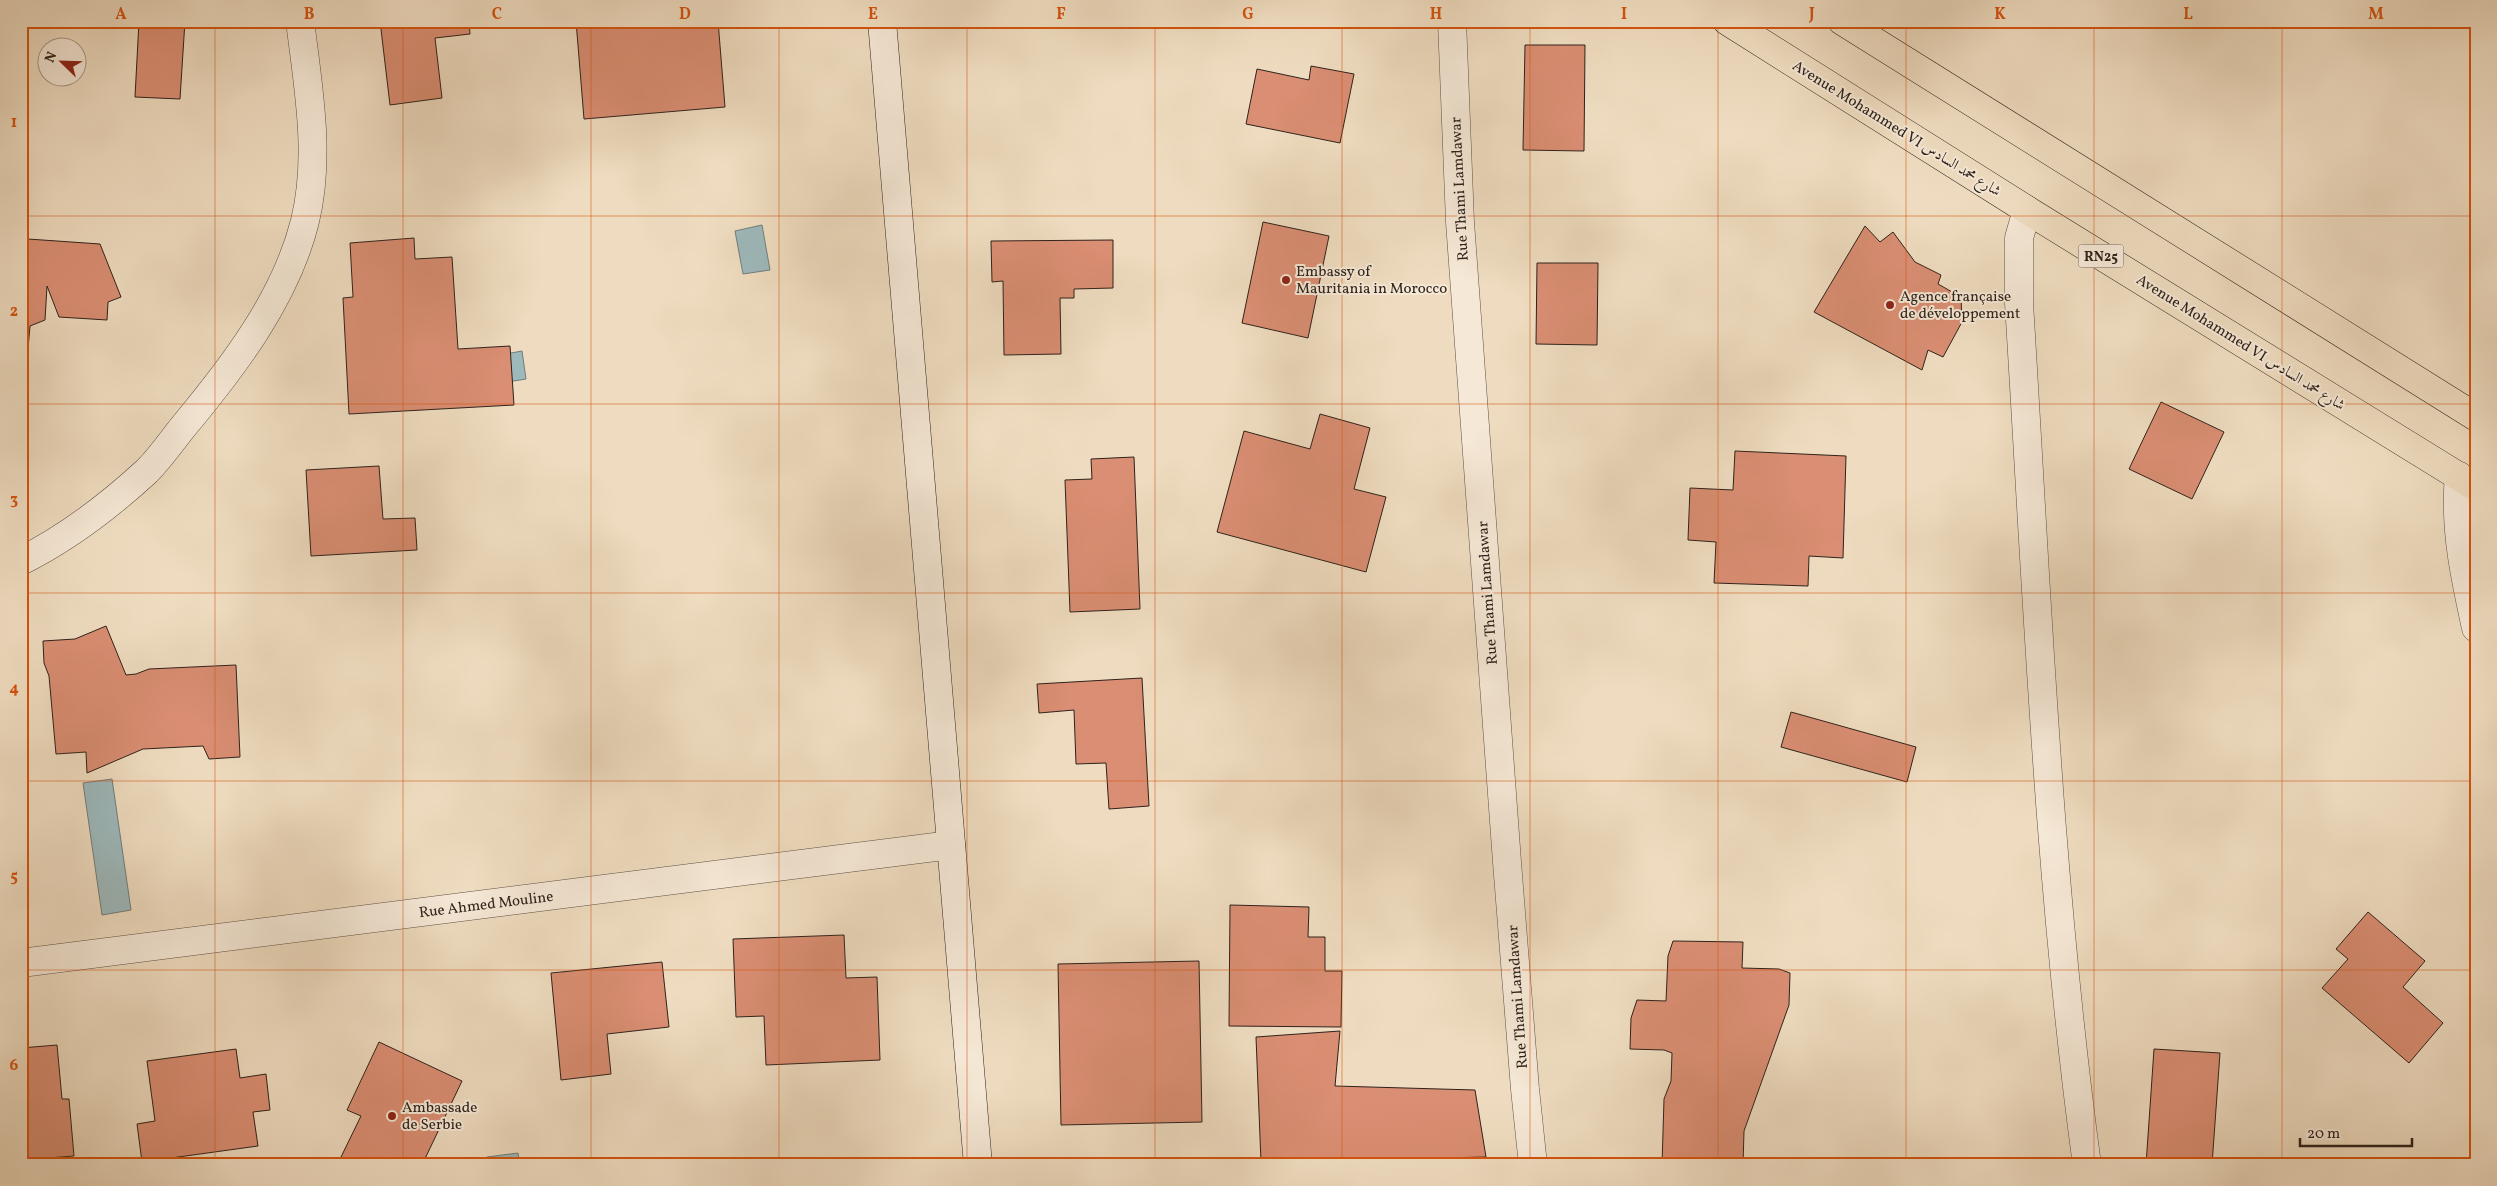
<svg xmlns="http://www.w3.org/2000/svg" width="2497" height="1186" viewBox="0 0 2497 1186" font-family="Vollkorn,Amiri,serif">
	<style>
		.water { fill: #9db9bc; stroke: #717d7c }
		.building { fill: #da8e73; stroke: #2e221b }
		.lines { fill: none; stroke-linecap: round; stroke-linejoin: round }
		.minor-casing { stroke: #5e5044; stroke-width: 29 }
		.secondary-casing { stroke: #2e221b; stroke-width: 29 }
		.primary-casing { stroke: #2e221b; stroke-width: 29 }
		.minor { stroke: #f5e8d6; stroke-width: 28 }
		.secondary { stroke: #f5e8d6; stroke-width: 28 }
		.primary { stroke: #efdcc0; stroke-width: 28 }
		.grid { fill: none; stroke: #d5540e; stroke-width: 1; stroke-opacity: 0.55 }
		.poi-dot { fill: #8f2418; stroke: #f5e8d6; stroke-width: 2 }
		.labels { text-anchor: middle; stroke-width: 4; stroke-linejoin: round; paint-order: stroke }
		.shield { fill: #f5e8d6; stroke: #6a5d53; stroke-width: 1 }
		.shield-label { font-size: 14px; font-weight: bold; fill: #2e221b }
		.street-label { font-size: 15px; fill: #2e221b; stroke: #f5e8d6 }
		.poi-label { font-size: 15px; fill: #2e221b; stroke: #f5e8d6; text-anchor: start }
		.neatline { fill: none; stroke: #d5540e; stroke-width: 2 }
		.grid-label { font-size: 16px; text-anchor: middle; font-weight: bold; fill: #d5540e }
	</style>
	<rect width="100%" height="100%" fill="#efdcc0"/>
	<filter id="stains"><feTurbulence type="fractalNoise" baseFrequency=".004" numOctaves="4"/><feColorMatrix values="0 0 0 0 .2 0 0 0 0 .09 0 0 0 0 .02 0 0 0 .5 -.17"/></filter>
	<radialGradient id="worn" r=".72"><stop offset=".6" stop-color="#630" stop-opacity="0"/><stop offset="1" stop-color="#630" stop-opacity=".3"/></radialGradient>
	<path class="water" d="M762 225 770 270 743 274 735 231Z
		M522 351 526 379 483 386 478 359Z
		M112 779 131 910 102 915 83 783Z
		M518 1153 520 1165H488L487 1157Z
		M669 1158 670 1165H617Z"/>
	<path class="building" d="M139 21H185L180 99 135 97Z
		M380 21H469L470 34 435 38 442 98 390 105Z
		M576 21H718L725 107 584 119Z
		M1525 45H1585L1584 151 1523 150Z
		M1311 66 1354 74 1340 143 1246 124 1257 69 1309 80Z
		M1263 222 1329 236 1308 338 1242 323Z
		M1865 226 1880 242 1893 232 1915 262 1941 275 1938 284 1961 297 1962 322 1943 357 1928 350 1922 370 1814 312Z
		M414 238 415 259 452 257 458 349 510 346 514 405 349 414 343 298 353 297 350 243Z
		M28 239 100 244 121 297 108 302 107 320 59 317 47 286 45 320 30 326 26 372 21 374V242Z
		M1113 240V288L1074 289V298H1060L1061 354 1004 355 1003 281 992 282 991 241Z
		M1537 263H1598L1597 345 1536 344Z
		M2161 402 2224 432 2192 499 2129 469Z
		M1320 414 1370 428 1354 489 1386 497 1366 572 1217 532 1244 431 1310 449Z
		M1735 451 1846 456 1843 558 1809 556 1808 586 1714 583 1716 542 1688 540 1690 488 1733 490Z
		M1134 457 1140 609 1070 612 1065 480 1092 479 1091 459Z
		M379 466 383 519 415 518 417 550 311 556 306 470Z
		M106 626 126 675 136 674 149 669 236 665 240 757 209 759 203 746 143 749 87 773 86 752 56 754 49 676 44 663 43 641 75 639Z
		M1142 678 1149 806 1109 809 1106 763 1076 764 1074 710 1039 713 1037 684Z
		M1791 712 1916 747 1907 782 1781 747Z
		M1230 905 1309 907 1308 937H1325V971H1342L1341 1027 1229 1026Z
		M2368 912 2425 961 2403 987 2443 1023 2409 1063 2322 988 2348 959 2336 949Z
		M844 935 846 978 877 977 880 1060 766 1065 764 1016 736 1017 733 939Z
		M1673 941 1743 942 1742 968 1779 969 1790 973 1789 1005 1744 1131 1743 1165H1662L1664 1099 1671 1081 1672 1053 1664 1050 1630 1049 1631 1018 1637 1000 1666 1001 1668 956Z
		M1199 961 1202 1122 1061 1125 1058 964Z
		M662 962 669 1027 607 1034 611 1074 561 1080 551 973Z
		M1340 1031 1335 1086 1475 1090 1486 1157 1261 1162 1256 1037Z
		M379 1042 462 1081 422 1165H357L341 1157 361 1116 347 1110Z
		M57 1045 62 1099H69L74 1156 21 1160V1048Z
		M236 1049 240 1078 266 1074 270 1110 253 1112 258 1146 142 1162 137 1124 155 1121 147 1061Z
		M2154 1049 2220 1053 2212 1165H2146Z"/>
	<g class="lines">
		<g class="minor-casing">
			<path id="minor" d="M1452 21 1460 222 1507 862 1525 1089 1533 1165
				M2027 210 2019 238V303C2037 591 2048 879 2087 1165
				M2459 476C2454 528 2465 578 2476 628
				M21 561C67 538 109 506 147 471 160 458 171 442 183 427 233 367 286 298 305 221 321 156 308 86 300 21
				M21 963 951 845"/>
		</g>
		<g class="secondary-casing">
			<path id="secondary" d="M882 21 978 1165"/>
		</g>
		<g class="primary-casing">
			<path id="primary" d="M1727 21 2027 210 2476 487
				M1842 21 2476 417"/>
		</g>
		<use href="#minor" class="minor"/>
		<use href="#secondary" class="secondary"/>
		<use href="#primary" class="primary"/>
	</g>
	<path class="grid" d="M215 21V1165M403 21V1165M591 21V1165M779 21V1165M967 21V1165M1155 21V1165M1342 21V1165M1530 21V1165M1718 21V1165M1906 21V1165M2094 21V1165M2282 21V1165M21 216H2476M21 404H2476M21 593H2476M21 781H2476M21 970H2476"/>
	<g class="poi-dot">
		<circle cx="1286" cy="280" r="5"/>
		<circle cx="1890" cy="305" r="5"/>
		<circle cx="392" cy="1116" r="5"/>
	</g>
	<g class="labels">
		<rect class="shield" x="2078.5" y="244.5" width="45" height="23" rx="4"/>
		<g class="shield-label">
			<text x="2101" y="261">RN25</text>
		</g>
		<g class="street-label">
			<text transform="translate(1897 128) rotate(32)" y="5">Avenue Mohammed VI شارع محمد السادس</text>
			<text transform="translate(1459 189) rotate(-93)" y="5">Rue Thami Lamdawar</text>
			<text transform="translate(2241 342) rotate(32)" y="5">Avenue Mohammed VI شارع محمد السادس</text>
			<text transform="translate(1487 593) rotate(-94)" y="5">Rue Thami Lamdawar</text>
			<text transform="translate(486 904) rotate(-7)" y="5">Rue Ahmed Mouline</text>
			<text transform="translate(1517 997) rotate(-94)" y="5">Rue Thami Lamdawar</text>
		</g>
		<g class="poi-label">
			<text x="1296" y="276">Embassy of<tspan x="1296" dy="17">Mauritania in Morocco</tspan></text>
			<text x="1900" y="301">Agence française<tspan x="1900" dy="17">de développement</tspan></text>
			<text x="402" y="1112">Ambassade<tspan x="402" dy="17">de Serbie</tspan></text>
		</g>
	</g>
	<rect width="2497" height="1186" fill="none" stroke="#efdcc0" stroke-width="55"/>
	<g transform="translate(62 62) rotate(293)"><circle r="24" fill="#f5e8d6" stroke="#a5998b"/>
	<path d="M0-4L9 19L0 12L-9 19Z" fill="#8f2418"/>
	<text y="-8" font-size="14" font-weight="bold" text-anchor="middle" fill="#2e221b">N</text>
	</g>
	<path d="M2300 1138v8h112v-8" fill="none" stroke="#2e221b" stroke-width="2.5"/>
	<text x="2307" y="1138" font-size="15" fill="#2e221b" stroke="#f5e8d6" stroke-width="4" paint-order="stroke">20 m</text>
	<rect x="28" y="28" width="2442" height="1130" class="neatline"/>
	<g class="grid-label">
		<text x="121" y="19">A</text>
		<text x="309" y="19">B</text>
		<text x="497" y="19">C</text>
		<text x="685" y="19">D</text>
		<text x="873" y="19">E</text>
		<text x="1061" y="19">F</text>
		<text x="1248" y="19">G</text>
		<text x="1436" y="19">H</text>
		<text x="1624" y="19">I</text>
		<text x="1812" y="19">J</text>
		<text x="2000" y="19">K</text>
		<text x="2188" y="19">L</text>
		<text x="2376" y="19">M</text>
		<text x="14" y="127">1</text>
		<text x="14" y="316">2</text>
		<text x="14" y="504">3</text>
		<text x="14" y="693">4</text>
		<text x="14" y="881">5</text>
		<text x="14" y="1070">6</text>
	</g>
	<rect width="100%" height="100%" filter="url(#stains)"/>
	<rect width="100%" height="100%" fill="url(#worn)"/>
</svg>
